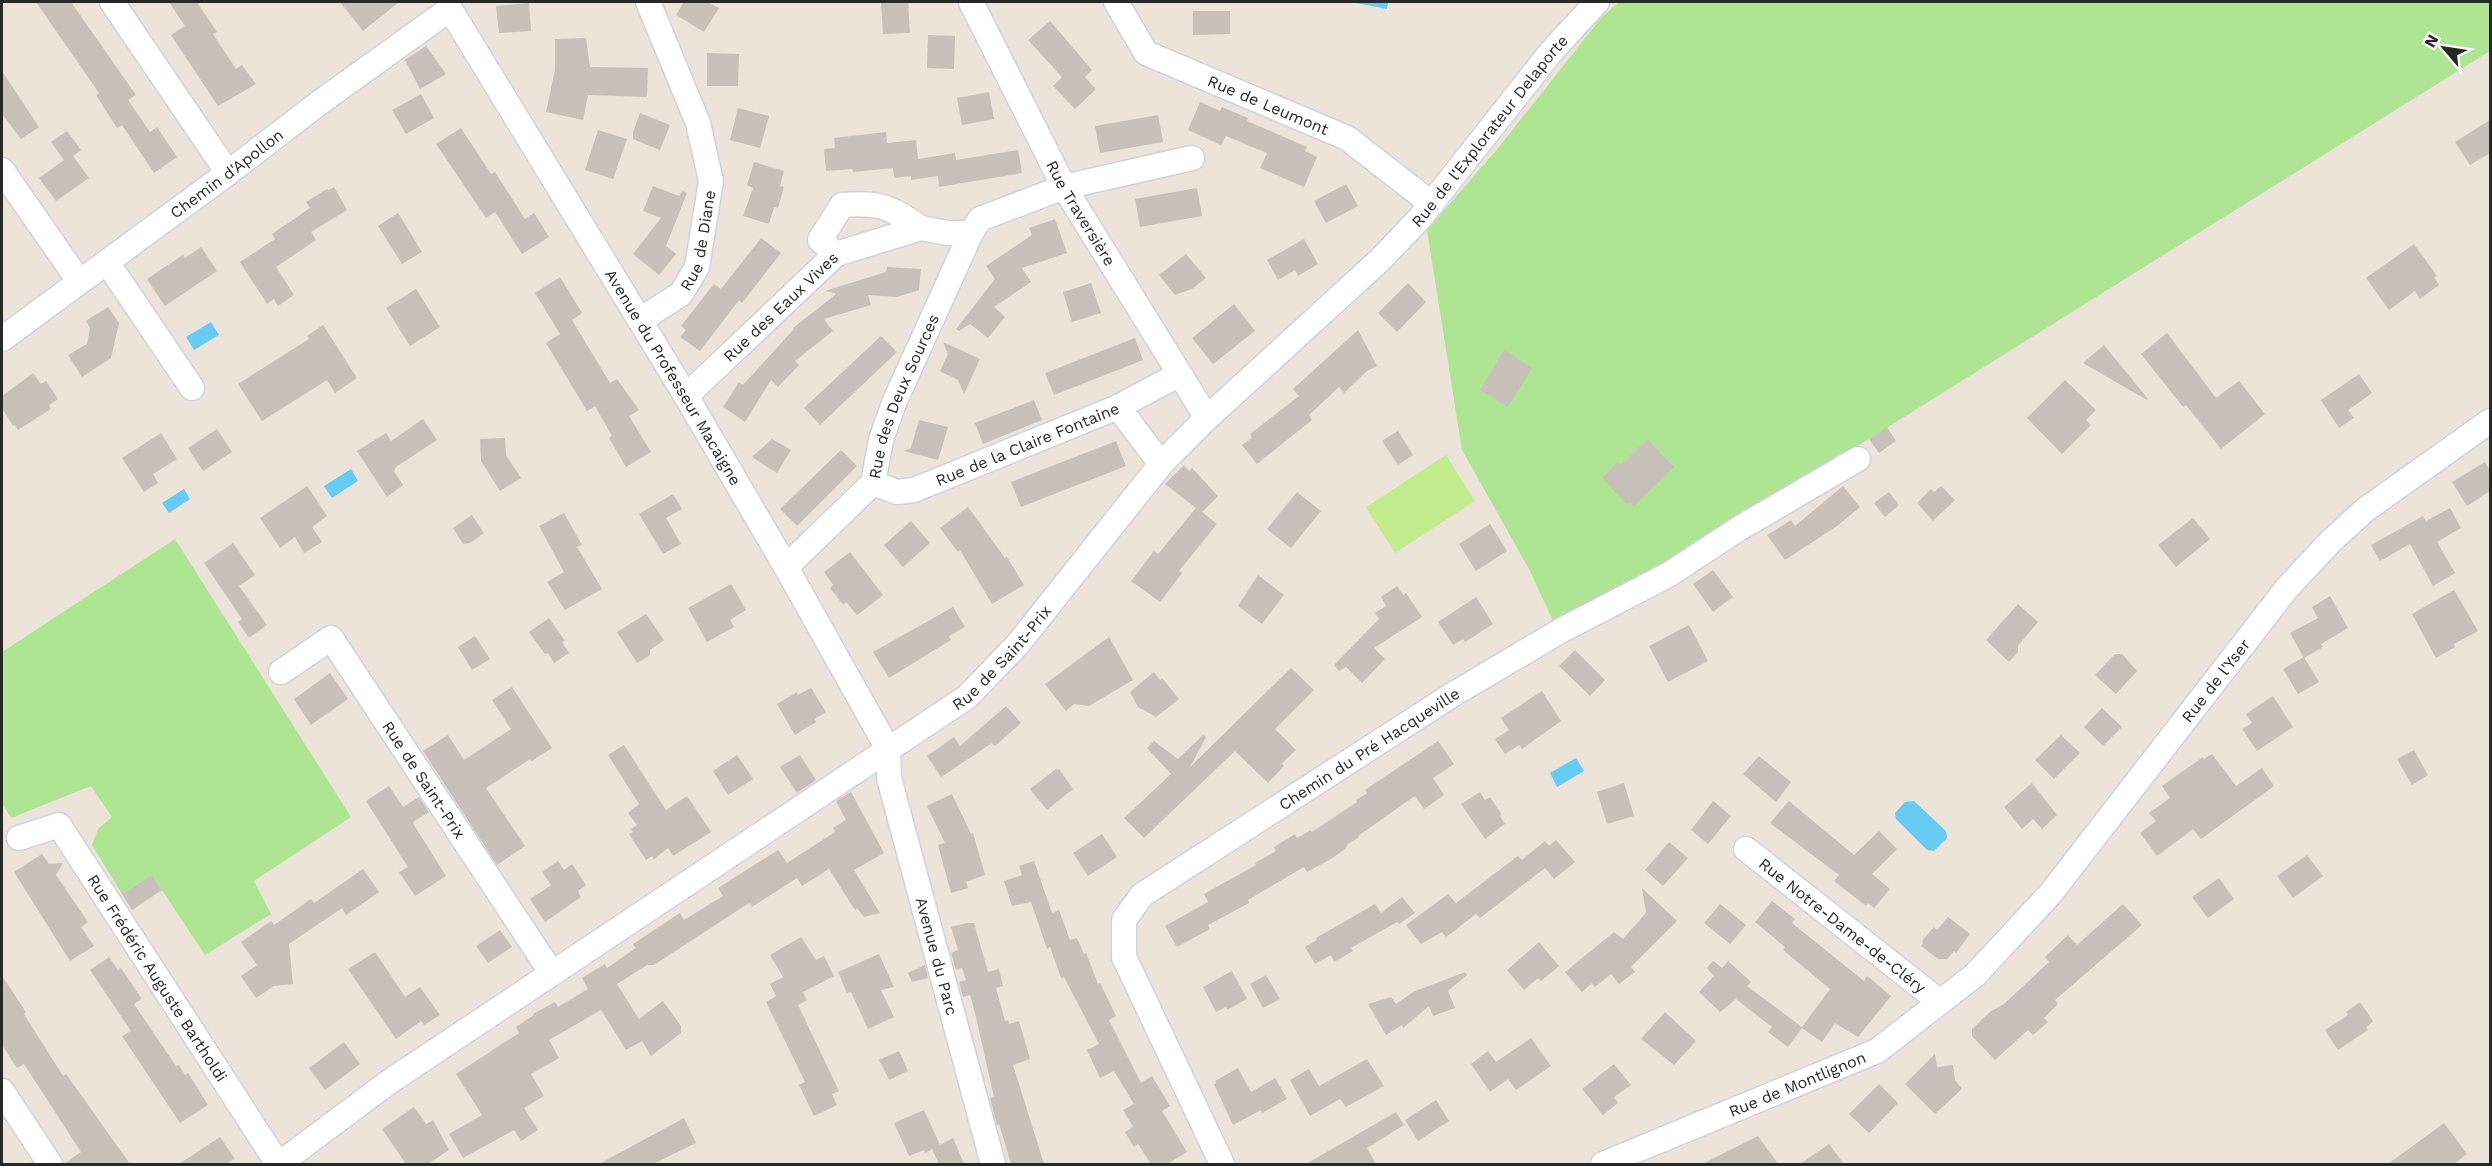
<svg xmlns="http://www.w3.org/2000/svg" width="2492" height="1166" viewBox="0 0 2492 1166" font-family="'Work Sans',sans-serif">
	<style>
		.green { fill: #aee592 }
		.pitch { fill: #c3ed8d }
		.water { fill: #66ccf3 }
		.building { fill: #c7c1b9 }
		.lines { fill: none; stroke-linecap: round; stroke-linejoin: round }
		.minor-casing { stroke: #ced2e2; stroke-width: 27 }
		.minor { stroke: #fff; stroke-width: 24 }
		.labels { text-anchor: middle; stroke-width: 6; stroke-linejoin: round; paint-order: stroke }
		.street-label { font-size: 16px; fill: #282828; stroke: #fff }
	</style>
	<rect width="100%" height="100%" fill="#ece4d9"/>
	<path class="green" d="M1619 2H2490V51L1739 520 1556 627 1529 569 1462 450 1427 230 1499 147 1601 18Z
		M175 539 351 817 254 881 271 914 205 955 152 875 122 894 92 845 98 829 112 817 91 786 11 818 2 803V652Z"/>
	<path class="pitch" d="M1446 455 1475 501 1395 553 1366 507Z"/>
	<path class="water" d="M1351 2H1388L1387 9Z
		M211 322 219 335 194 350 186 337Z
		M351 469 358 481 332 498 324 486Z
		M184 489 190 499 169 513 162 503Z
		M1576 758 1584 771 1557 787 1550 773Z
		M1914 801 1946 831 1947 838 1934 851 1927 850 1896 819 1895 813 1905 802Z"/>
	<path class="building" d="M36 2H71L136 95 128 100 150 132 157 127 177 157 154 173 122 125 117 128 96 95 99 93Z
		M169 2H197L217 32 213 34 236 69 242 65 256 84 218 106 171 35 185 26Z
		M340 2H399L363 31Z
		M684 2H708L719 8 704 32 676 15Z
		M881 2H908L910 33 883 34Z
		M529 3 531 31 499 33 496 6Z
		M1193 11H1230V34L1193 35Z
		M1050 21 1092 70 1085 77 1096 89 1075 109 1053 86 1062 77 1028 40Z
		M928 35 955 36 954 69 927 68Z
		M586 38 590 67 648 68 647 97 588 95 583 120 546 112 555 70V39Z
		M426 46 446 74 420 89 405 60Z
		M707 53 739 54 738 86H707Z
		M2 71 39 127 21 139 2 114Z
		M989 92 994 119 962 125 957 98Z
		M421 94 434 118 406 134 392 110Z
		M1200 102 1220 111 1222 107 1248 118 1247 121 1307 147 1305 151 1317 157 1304 187 1260 168 1267 153 1226 136 1221 145 1188 130Z
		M738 108 769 116 760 148 730 140Z
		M640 113 670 125 660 150 633 139V132Z
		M1158 115 1163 142 1100 153 1095 126Z
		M2490 120V153L2470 165 2455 142Z
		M461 128 491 174 495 172 525 219 534 213 549 237 522 254 495 212 486 218 436 144Z
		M598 130 627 139 613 179 585 170Z
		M67 131 81 150 73 156 89 178 56 201 39 178 64 160 51 142Z
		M886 132 887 143 916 140 918 159 955 153 956 160 1018 150 1022 173 939 187 938 176 911 180V176L894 178 893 168 853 172 852 169 826 171 824 149 835 148 834 138Z
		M754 162 784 171 780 186 784 187 778 208 774 207 769 224 743 216 753 188 747 185Z
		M1346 184 1358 206 1326 223 1314 201Z
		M653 186 679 196 683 191 687 193 666 246 676 254 659 275 633 254 661 218 643 211Z
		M334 187 347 210 311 232 316 240 276 267 294 295 278 306 274 299 267 304 240 262 275 239 272 234 310 208 306 202 327 189 329 190Z
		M1197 188 1202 216 1140 227 1135 199Z
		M398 213 422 252 402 264 378 226Z
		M1055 219 1067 253 1022 268 1031 282 994 307 1005 317 988 338 970 324 959 331 956 329 995 279 986 266 1032 235 1029 228Z
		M761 238 781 253 742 303 739 300 700 351 680 337 686 330 681 326 714 284 721 289Z
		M1304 239 1318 264 1298 276 1295 270 1278 280 1267 260Z
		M2414 244 2437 276 2434 277 2439 285 2420 299 2415 291 2389 310 2366 278Z
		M201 247 217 271 165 306 147 279 183 255 185 258Z
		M1186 254 1206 278 1192 289 1175 295 1159 275Z
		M887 267 921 269 919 290 897 297 868 295 871 305 824 319 833 331 795 361 799 365 778 387 771 380 745 422 723 407 739 382 743 385 794 329 793 328 835 295V293L825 291 886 272Z
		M560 277 582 313 572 320 610 383 617 379 639 410 629 416 651 452 626 467 609 438 612 436 595 406 587 411 546 343 560 334 535 293Z
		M1091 283 1101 313 1072 322 1063 292Z
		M1408 283 1426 302 1397 332 1378 313Z
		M416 289 440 327 410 346 386 308Z
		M1234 304 1255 331 1213 364 1192 338Z
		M108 307 119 323 111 358 82 377 68 355 87 344 90 328 86 321Z
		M323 325 357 378 335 393 327 380 262 421 238 384 309 339 307 336Z
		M1358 330 1377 366 1367 371 1344 393 1339 387 1309 415 1312 420 1257 464 1242 445 1252 438 1250 434 1299 396 1293 389Z
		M2167 333 2216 398 2239 381 2265 414 2221 449 2186 405 2183 407 2141 354Z
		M881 336 897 352 820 425 804 408Z
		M1135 338 1143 360 1054 395 1045 373Z
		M943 342 980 359 964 394 958 380 940 371 948 354Z
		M2104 345 2148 399 2147 400 2083 363Z
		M1504 350 1532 368 1508 407 1480 390Z
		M33 373 41 384 46 381 58 399 49 405 51 409 18 430 15 425 13 426 2 408V396Z
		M2359 374 2372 393 2348 410 2354 418 2339 428 2321 400Z
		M2065 380 2096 410 2086 420 2091 425 2062 454 2027 418Z
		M1034 400 1042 420 983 444 975 423Z
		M423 419 437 440 396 467 394 471 403 485 387 497 357 451 386 433 391 441Z
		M919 420 948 427 938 460 904 451 911 448Z
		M1887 427 1896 441 1879 453 1869 439Z
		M217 429 232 452 203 471 188 448Z
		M1398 431 1413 455 1398 465 1382 441Z
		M161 433 177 459 153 474 158 483 144 492 122 458Z
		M505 438 506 455 521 478 500 491 481 461 480 439Z
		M772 439 791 450 777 473 752 457Z
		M1647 439 1674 467 1634 506 1630 502 1627 505 1602 478 1618 462 1621 465Z
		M1116 441 1126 466 1021 507 1011 482Z
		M841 450 857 466 797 526 780 509Z
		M2485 462 2490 471V491L2467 506 2452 482Z
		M1184 465 1189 471 1192 468 1218 496 1202 512 1217 524 1179 571 1182 573 1160 602 1131 581 1154 551 1158 554 1196 508 1165 484Z
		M307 486 327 516 312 527 322 542 304 553 295 537 280 548 260 518Z
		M1843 486 1860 507 1837 526 1785 560 1767 535 1791 520 1795 526Z
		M1941 486 1955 500 1933 521 1917 503 1931 489 1934 492Z
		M1297 492 1321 511 1291 548 1267 529Z
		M1889 492 1899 505 1885 517 1874 503Z
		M673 494 682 509 666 518 681 544 663 554 639 514Z
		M968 507 1005 558 1007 557 1024 585 992 604 960 550 958 552 940 528Z
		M2450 508 2461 528 2437 542 2455 573 2433 586 2410 544 2380 561 2371 545 2423 516 2426 521Z
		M564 513 582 545 577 547 602 589 565 610 547 582 564 572 539 526Z
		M472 515 484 533 470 543 463 544 453 528Z
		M2193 518 2210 539 2176 567 2158 545Z
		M911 521 930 543 903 567 884 545Z
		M1490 524 1507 551 1476 571 1459 544Z
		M233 543 255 575 239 586 267 625 249 638 238 622 242 619 204 563Z
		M850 552 883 595 857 615 846 602 843 605 830 588 833 585 824 572Z
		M1713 570 1733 597 1713 612 1693 584Z
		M1258 575 1284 595 1262 624 1238 606Z
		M731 584 746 610 730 620 734 627 707 642 688 608Z
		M1397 586 1403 595 1406 593 1422 617 1374 648 1385 659 1362 683 1346 667 1339 671 1334 665 1379 619 1375 613 1386 606 1381 597Z
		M2454 590 2478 631 2454 644 2455 647 2436 658 2412 614Z
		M2330 596 2348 628 2321 644 2323 647 2304 658 2290 633 2318 618 2312 607Z
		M1476 597 1493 624 1465 642 1463 639 1453 645 1438 622Z
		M2018 604 2038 622 2018 646V652L2009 662 1986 640Z
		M953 607 965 627 949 636 951 640 889 678 873 652Z
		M646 614 664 640 650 650V655L637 663 617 632Z
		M549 618 565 641 562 642 569 653 554 663 548 653 545 654 529 632Z
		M1689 625 1708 661 1668 682 1649 646Z
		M475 636 490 659 472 670 458 647Z
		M1109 637 1133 680 1089 706 1074 704 1066 711 1045 684Z
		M1575 650 1605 680 1590 696 1559 666Z
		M2115 654H2122L2137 671 2116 694 2095 675Z
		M2304 657 2319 682 2298 694 2283 669Z
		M1291 668 1314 690 1275 729 1296 750 1282 763 1284 766 1268 783 1235 751 1144 838 1124 818 1171 774 1147 748 1154 741 1178 759 1203 735 1206 737 1190 767Z
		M1154 672 1160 680 1162 678 1179 699 1156 717 1138 707 1130 692Z
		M330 673 348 699 311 725 294 699Z
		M512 687 552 748 535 759 532 761 530 759 486 788 525 846 497 865 423 751 448 735 464 760 511 729 492 700Z
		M811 688 826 712 815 719 816 722 795 735 777 704 797 692 798 695Z
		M1542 691 1561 721 1522 749 1519 745 1505 754 1495 739 1509 730 1501 718Z
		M2273 696 2293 727 2257 751 2242 729 2252 723 2246 714Z
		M1006 706 1021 723 995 746 992 743 941 777 927 756 954 737 960 746Z
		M2102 708 2122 727 2103 746 2084 727Z
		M2061 735 2080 753 2054 779 2035 760Z
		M1438 741 1454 764 1433 778 1444 795 1424 809 1415 796 1358 836 1359 837 1348 844 1345 849 1331 859 1307 872 1304 867 1248 900 1249 903 1208 925 1210 929 1177 947 1165 926 1208 902 1204 894 1256 865 1255 863 1276 851 1274 847 1295 834 1297 838 1311 830 1312 832 1357 802 1356 800 1367 793 1365 790Z
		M624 745 666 810 687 796 711 832 673 856 668 848 654 859 652 856 646 860 629 834 633 832 631 829 637 825 628 813 639 804 608 755Z
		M2414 750 2428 775 2412 785 2397 759Z
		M2212 754 2236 786 2262 768 2274 786 2201 839 2193 829 2157 856 2140 833 2156 821 2149 813 2170 798 2162 786 2203 757 2204 759Z
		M737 755 753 779 728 795 713 771Z
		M800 755 816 780 797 793 780 767Z
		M1759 756 1791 782 1776 802 1743 774Z
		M1056 769 1057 770 1059 769 1073 789 1047 810 1030 789Z
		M1624 783 1634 816 1607 824 1597 792Z
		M2032 783 2057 815 2042 829 2033 819 2022 829 2004 807Z
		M389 786 403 807 419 797 429 812 413 822 414 825 446 876 415 896 399 872 408 867 366 801Z
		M851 792 884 853 854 870 880 913 864 917 857 908 855 910 829 869 802 886 797 878 752 907 749 903 654 965H647L617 984 639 1019 663 1001 681 1026V1033L651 1056 642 1041 626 1050 601 1010 549 1040 559 1058 531 1074 544 1096 524 1108 538 1130 521 1141 514 1130 463 1158 449 1134 482 1115 456 1074 519 1033 516 1027 534 1015 533 1014 555 1002 558 1007 588 989 582 978 605 964 607 968 636 948 633 944 680 913 684 920 723 896 718 888 778 850 787 863 835 832 833 828 846 820 836 801Z
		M1480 792 1485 800 1490 797 1502 815 1500 816 1505 824 1485 839 1461 804Z
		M952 794 971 834 973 833 985 875 966 882 968 888 951 893 938 845 945 843 927 806Z
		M1713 801 1731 816 1708 844 1691 830Z
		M1789 801 1854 855 1879 831 1897 849 1872 874 1890 889 1874 908 1868 903 1866 906 1834 881 1839 875 1770 823Z
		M1102 834 1117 857 1088 876 1073 853Z
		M1556 840 1575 862 1554 879 1545 868 1480 918 1476 914 1446 937 1442 932 1421 944 1406 925 1448 894 1456 903 1518 856 1522 860 1545 841 1549 846Z
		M1669 842 1688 858 1663 886 1645 870Z
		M42 854 49 864 63 863 56 875 88 922 81 927 94 946 70 961 14 872Z
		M2307 855 2323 876 2293 898 2277 876Z
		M558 861 564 870 572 864 586 885 578 891 581 897 545 922 530 899 551 885 542 872Z
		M1034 861 1052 913 1059 910 1070 940 1077 938 1084 954 1086 953 1098 984 1100 983 1116 1016 1109 1020 1141 1083 1152 1076 1170 1106 1162 1111 1187 1152 1167 1164H1151L1138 1144 1134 1147 1125 1132 1133 1127 1123 1110 1134 1104 1114 1071 1100 1078 1087 1050 1099 1044 1064 977 1061 978 1050 947 1047 949 1031 902 1012 906 1004 881 1022 875 1019 866Z
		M363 869 379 892 346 915 342 908 289 944 293 984 274 986 256 998 241 976 257 965 241 942 271 921 274 925 311 899 314 903Z
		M152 875 162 890 132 910 122 894Z
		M2219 878 2234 899 2208 918 2192 897Z
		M1642 888 1677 921 1631 967 1635 972 1619 984 1611 974 1595 987 1592 983 1582 992 1565 972 1614 932 1623 939 1646 913Z
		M1402 897 1415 913 1399 924 1397 922 1351 948 1353 951 1334 962 1331 955 1315 964 1305 947 1317 940 1316 938 1375 904 1381 913Z
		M1772 901 1795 919 1792 923 1864 981 1867 976 1891 996 1858 1037 1835 1023 1822 1042 1802 1028 1788 1047 1768 1032 1772 1027 1736 999 1720 1012 1699 992 1714 976 1707 968 1713 961 1722 968 1728 961 1751 982 1747 986 1802 1027 1830 989 1783 950 1785 947 1755 922Z
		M1720 904 1746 925 1730 944 1704 923Z
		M2123 904 2142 925 2055 1000 2058 1004 2044 1018 2048 1022 2033 1035 2028 1030 1995 1060 1972 1036V1029L1990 1012 2004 1004 2049 962 2045 957 2068 935 2077 945Z
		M1948 917 1970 934 1956 953 1954 951 1947 959H1938L1921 946 1923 943 1922 941 1934 927 1937 930Z
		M967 923H974L988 972 999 969 1003 986 996 988 1005 1021 1008 1020 1009 1024 1019 1021 1030 1059 1013 1065 1044 1164H1011L999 1124 997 1125 990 1098 994 1097 975 1013 970 995 963 997 959 982 966 980 962 968 956 970 951 953 958 950 951 927Z
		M500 930 512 947 488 963 476 946Z
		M801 937 816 960 824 956 834 976 803 992 807 1000 798 1005 839 1091 832 1094 837 1105 814 1116 799 1085 805 1082 766 1002 776 996 770 984 783 977 770 955Z
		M1539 942 1559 966 1541 981 1538 978 1524 990 1507 970Z
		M375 952 405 997 420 987 440 1015 424 1025 421 1021 396 1039 348 969Z
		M879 954 894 987 881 990 894 1017 868 1029 851 992 847 993 838 972Z
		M109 957 118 970 121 968 142 999 134 1004 176 1066 179 1065 185 1075 188 1073 208 1105 180 1123 122 1036 131 1031 90 970Z
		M925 965 928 978 912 982 908 973Z
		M1232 971 1247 999 1227 1010 1226 1007 1216 1012 1203 987Z
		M1465 972 1467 975 1448 991 1455 1008 1433 1016 1429 1006 1403 1028 1402 1025 1386 1035 1368 1004 1391 997 1396 1004 1413 992Z
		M1266 975 1280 999 1263 1008 1250 984Z
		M2 976 26 1012 24 1014 63 1076 66 1074 130 1164H64L81 1152 24 1064 17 1068 2 1045Z
		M2360 1002 2373 1021 2366 1027 2368 1030 2338 1050 2325 1030 2348 1015 2346 1012Z
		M1665 1012 1696 1041 1674 1065 1641 1039Z
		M1531 1038 1551 1066 1516 1090 1508 1079 1490 1092 1471 1064 1488 1051 1496 1062Z
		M344 1042 360 1064 325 1090 309 1068Z
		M899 1051 908 1071 889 1080 879 1060Z
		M1935 1054 1937 1067 1953 1065 1955 1080 1962 1089 1935 1114 1905 1084Z
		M1367 1059 1384 1086 1346 1107 1340 1099 1310 1116 1290 1080 1309 1069 1319 1086Z
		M1614 1064 1631 1085 1614 1097 1618 1103 1603 1115 1582 1089Z
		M1238 1068 1251 1092 1275 1078 1287 1099 1262 1113 1261 1110 1233 1125 1214 1084 1216 1083 1215 1081Z
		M1879 1084 1898 1103 1869 1133 1849 1114Z
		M1436 1100 1449 1121 1418 1141 1405 1120Z
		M414 1107 426 1124 433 1120 449 1150 428 1164H406L382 1129Z
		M924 1110 940 1145 953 1138 964 1164H939L932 1149 925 1153 924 1150 909 1156 894 1123Z
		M1396 1112 1404 1125 1367 1148 1376 1164H1306Z
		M684 1118 696 1143 653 1164H599Z
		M2444 1123 2467 1154 2454 1164H2388Z
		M1758 1136 1778 1164H1702Z
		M220 1137 235 1159 226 1164H179Z
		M1829 1144 1844 1164H1800Z"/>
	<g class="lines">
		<g class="minor-casing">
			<g id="minor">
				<path d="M112 2 228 173"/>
				<path id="s1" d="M971 2 1064 187 1207 418"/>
				<path id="s2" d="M1116 2 1146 53 1347 138 1432 204"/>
				<path d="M2 170 79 281"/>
				<path d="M836 254 820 240 842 205C881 202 890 207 921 228"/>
				<path d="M107 262 192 388"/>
				<path id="s3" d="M640 320 681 294 697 267 711 181 698 123 648 2"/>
				<path id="s4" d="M2 339 228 173 319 103 450 9 686 396 786 567 888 749 889 778 993 1164"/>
				<path id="s5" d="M686 396 836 254 921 228 947 233H971L980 219 1064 187 1192 158"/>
				<path d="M1118 407 1161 464"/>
				<path id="s6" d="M873 483 897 492 914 490 1118 407 1178 375"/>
				<path id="s7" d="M786 567 873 483 881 440 894 403 971 233"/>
				<path id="s8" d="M281 672 331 638 551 972"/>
				<path id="s9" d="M19 838 59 825 278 1164"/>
				<path id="s10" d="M1746 849 1940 1002"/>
				<path d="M2 1091 50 1164"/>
				<path id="s11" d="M279 1164 389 1082 967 697 1018 644 1161 464 1207 418 1380 260 1420 218 1551 52 1597 2"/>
				<path id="s12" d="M1222 1164 1124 957V920L1142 895 1452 695 1562 630 1668 575 1740 528 1858 459"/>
				<path id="s13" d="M1603 1164 1877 1051 1975 975 2051 893 2287 588 2330 542 2365 510 2490 421"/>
			</g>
		</g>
		<use href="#minor" class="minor"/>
	</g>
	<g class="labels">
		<g class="street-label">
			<text dy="6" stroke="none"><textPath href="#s2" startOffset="192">Rue de Leumont</textPath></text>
			<text dy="6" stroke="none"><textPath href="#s11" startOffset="1604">Rue de l'Explorateur Delaporte</textPath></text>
			<text dy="6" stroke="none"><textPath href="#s4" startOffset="279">Chemin d'Apollon</textPath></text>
			<text dy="6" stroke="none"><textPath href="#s1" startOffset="238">Rue Traversière</textPath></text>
			<text dy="6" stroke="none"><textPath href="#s3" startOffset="106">Rue de Diane</textPath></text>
			<text dy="6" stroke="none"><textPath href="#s5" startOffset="130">Rue des Eaux Vives</textPath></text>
			<text dy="6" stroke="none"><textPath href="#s4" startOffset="987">Avenue du Professeur Macaigne</textPath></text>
			<text dy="6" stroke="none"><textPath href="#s7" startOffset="213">Rue des Deux Sources</textPath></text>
			<text dy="6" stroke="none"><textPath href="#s6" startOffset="165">Rue de la Claire Fontaine</textPath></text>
			<text dy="6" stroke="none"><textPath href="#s11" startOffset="884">Rue de Saint-Prix</textPath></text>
			<text dy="6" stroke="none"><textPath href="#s13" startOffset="801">Rue de l'Yser</textPath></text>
			<text dy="6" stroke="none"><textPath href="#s12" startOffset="567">Chemin du Pré Hacqueville</textPath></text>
			<text dy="6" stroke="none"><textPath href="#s8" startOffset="230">Rue de Saint-Prix</textPath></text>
			<text dy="6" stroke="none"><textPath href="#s10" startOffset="123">Rue Notre-Dame-de-Cléry</textPath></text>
			<text dy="6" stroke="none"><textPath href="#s4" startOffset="1630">Avenue du Parc</textPath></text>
			<text dy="6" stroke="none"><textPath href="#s9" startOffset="224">Rue Frédéric Auguste Bartholdi</textPath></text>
			<text dy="6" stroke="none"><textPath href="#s13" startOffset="210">Rue de Montlignon</textPath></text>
		</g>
	</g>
	<rect width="2492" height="1166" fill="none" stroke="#282828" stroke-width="6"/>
	<g transform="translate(2444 48) rotate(299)" stroke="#ffffff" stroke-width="4.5" paint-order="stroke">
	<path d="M0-4.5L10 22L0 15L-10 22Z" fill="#282828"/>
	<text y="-9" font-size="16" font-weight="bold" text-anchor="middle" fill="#282828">N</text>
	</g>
</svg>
